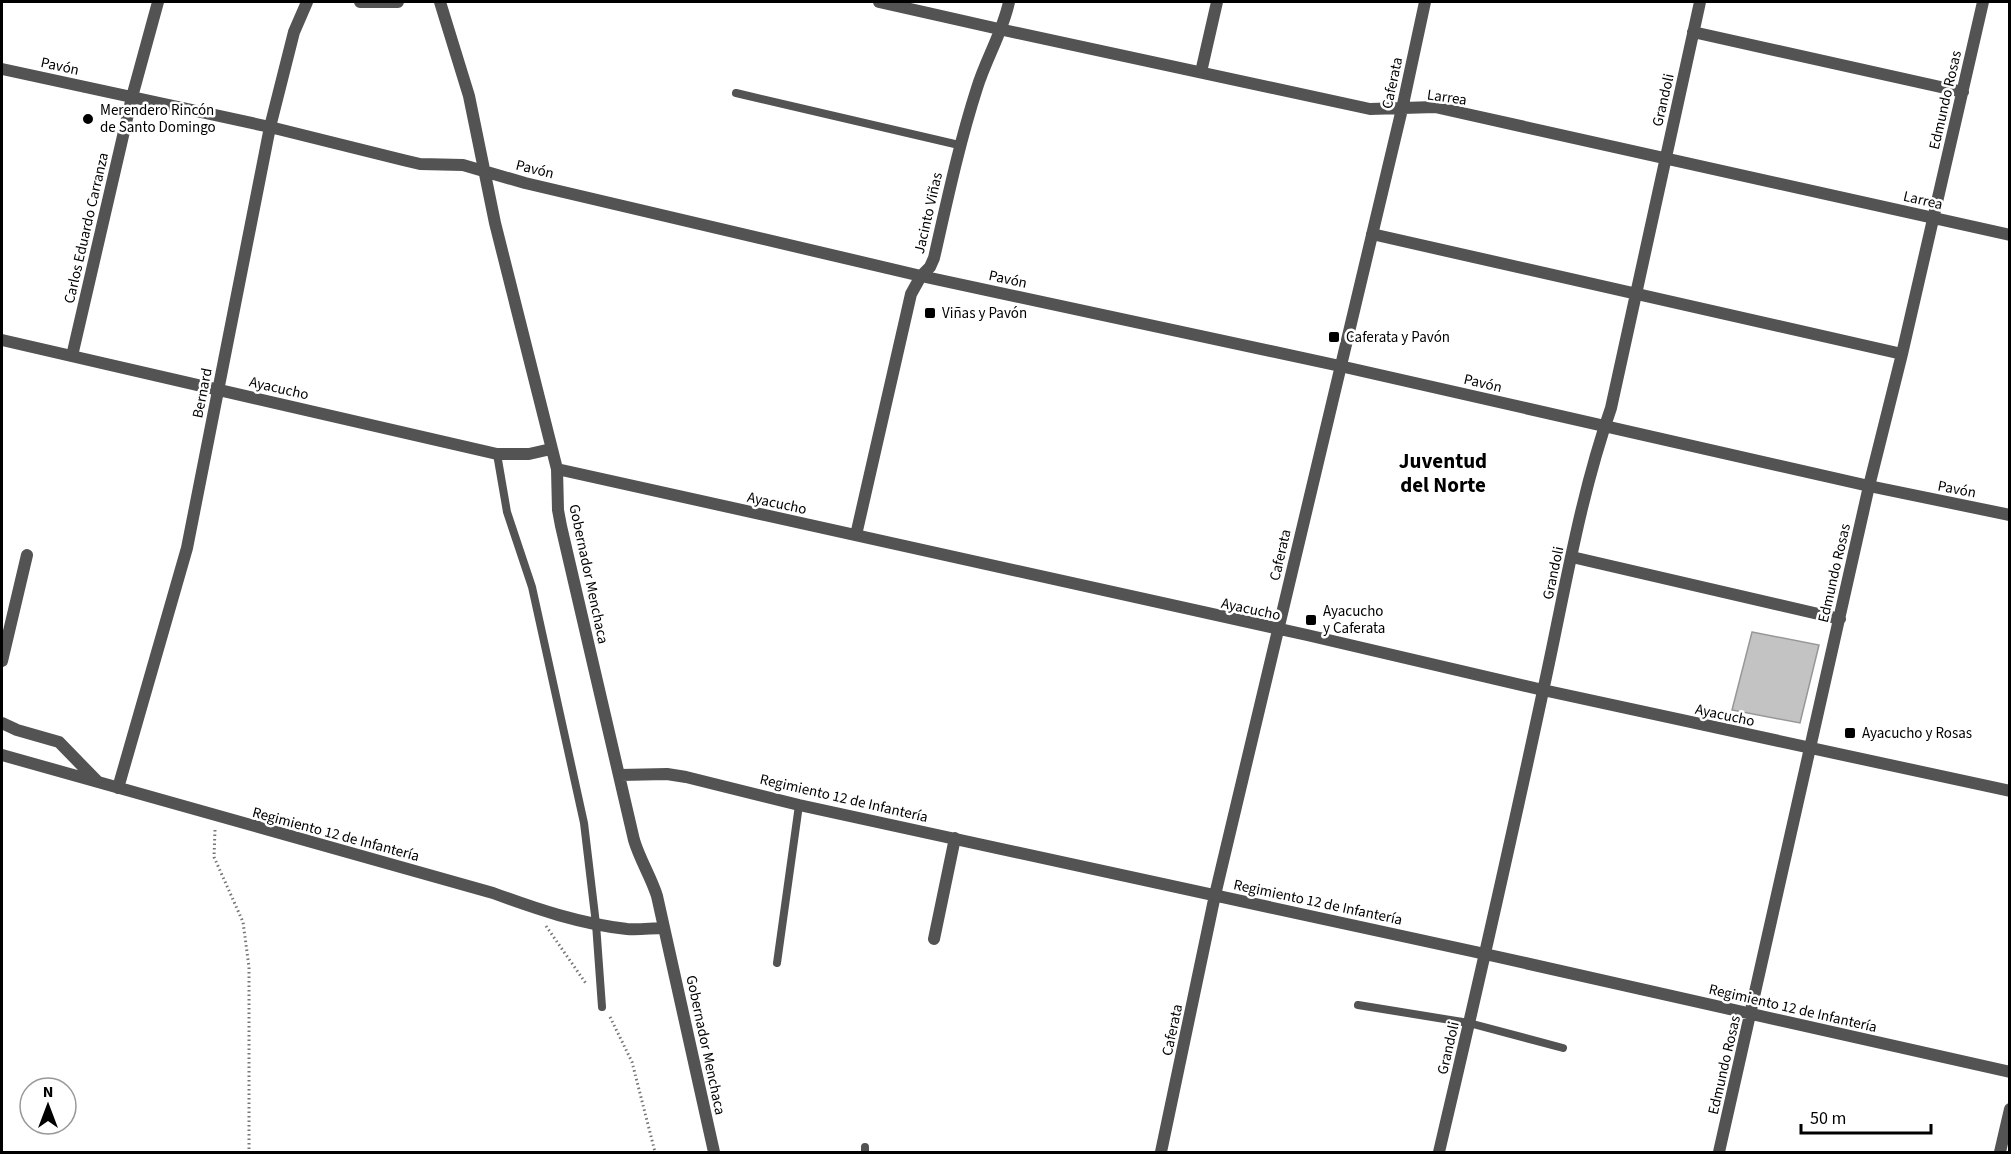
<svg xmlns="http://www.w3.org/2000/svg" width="2011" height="1154" viewBox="0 0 2011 1154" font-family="'Source Sans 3',sans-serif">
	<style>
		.building { fill: #c3c3c3; stroke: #979797; stroke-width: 1.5 }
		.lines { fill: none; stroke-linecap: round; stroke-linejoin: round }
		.path { stroke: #757575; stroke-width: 3; stroke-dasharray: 1.5 3; stroke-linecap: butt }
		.service { stroke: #535353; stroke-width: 8 }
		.minor { stroke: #535353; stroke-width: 12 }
		.poi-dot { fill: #000; stroke: #fff; stroke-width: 2 }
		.labels { text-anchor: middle; stroke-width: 5; stroke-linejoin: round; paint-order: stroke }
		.street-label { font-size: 15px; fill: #000; stroke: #fff }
		.poi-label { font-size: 15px; fill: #000; stroke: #fff; text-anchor: start }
		.district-label { font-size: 21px; font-weight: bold; fill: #000; stroke: #fff }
	</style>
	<rect width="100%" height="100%" fill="#fff"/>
	<path class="building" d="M1752 632 1819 645 1800 723 1732 710Z"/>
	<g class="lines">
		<path class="path" d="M215 830 214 857 243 922 249 967V1152
			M546 926 587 985
			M610 1017 632 1062 655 1152"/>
		<path class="service" d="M736 93 959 145
			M497 454 507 512 532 587 584 823 596 924 602 1007
			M777 963 799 805
			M1358 1005 1469 1023 1563 1048
			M865 1152V1147"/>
		<path class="minor" d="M360 2H398
			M440 2 469 96 495 223 557 469 558 510 561 526 634 840C640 860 651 877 657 896L714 1152
			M879 2 999 29 1370 109 1435 107 2010 235
			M1693 32 1963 92
			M2 69 270 127 403 160 420 164 463 165 525 183 921 276 1340 366 1869 486 2010 515
			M1201 72 1217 2
			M1372 234 1902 354
			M2 340 497 454H529L551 449
			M72 356 132 97 158 2
			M557 469 1307 635 1543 690 2010 791
			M856 535 911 294 921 276 930 267 934 258C947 201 959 144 977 88 986 59 1003 31 1009 2
			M1572 557 1840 619
			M2 661 27 555
			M2 723 17 730 59 742 97 781
			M2 755 493 893C536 909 581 924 627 929 639 930 652 928 664 928
			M620 775 667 774 686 777 799 805 1485 954 2010 1072
			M118 788 187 548 270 127 294 32 307 2
			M934 939 955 838
			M1161 1152 1215 895 1402 109 1425 2
			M1439 1152C1475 999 1510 845 1543 691 1564 596 1579 499 1611 408L1700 2
			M1719 1152 1869 486 1902 354 1983 2
			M2000 1152 2010 1109"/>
	</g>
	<g class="poi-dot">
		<circle cx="88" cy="119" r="6"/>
		<rect x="924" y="307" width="12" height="12" rx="3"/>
		<rect x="1328" y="331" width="12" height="12" rx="3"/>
		<rect x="1305" y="614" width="12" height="12" rx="3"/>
		<rect x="1844" y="727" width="12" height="12" rx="3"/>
	</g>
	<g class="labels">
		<g class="street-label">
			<text transform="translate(60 66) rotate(12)" y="5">Pavón</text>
			<text transform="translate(1392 83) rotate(-78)" y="5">Caferata</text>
			<text transform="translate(1447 97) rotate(8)" y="5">Larrea</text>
			<text transform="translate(1663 100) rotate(-77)" y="5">Grandoli</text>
			<text transform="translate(1945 100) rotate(-77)" y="5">Edmundo Rosas</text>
			<text transform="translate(535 169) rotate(14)" y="5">Pavón</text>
			<text transform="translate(1923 200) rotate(13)" y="5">Larrea</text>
			<text transform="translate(928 213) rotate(-77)" y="5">Jacinto Viñas</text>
			<text transform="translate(86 228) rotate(-77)" y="5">Carlos Eduardo Carranza</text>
			<text transform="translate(1008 279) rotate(12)" y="5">Pavón</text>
			<text transform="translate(1483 383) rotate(13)" y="5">Pavón</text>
			<text transform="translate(279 388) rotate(13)" y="5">Ayacucho</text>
			<text transform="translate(202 393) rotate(-79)" y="5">Bernard</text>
			<text transform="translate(1957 489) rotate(11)" y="5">Pavón</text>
			<text transform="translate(777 503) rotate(12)" y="5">Ayacucho</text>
			<text transform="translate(1280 555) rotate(-77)" y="5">Caferata</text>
			<text transform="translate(1553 573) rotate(-78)" y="5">Grandoli</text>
			<text transform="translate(1834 573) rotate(-77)" y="5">Edmundo Rosas</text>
			<text transform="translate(589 574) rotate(78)" y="5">Gobernador Menchaca</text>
			<text transform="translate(1251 609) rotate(12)" y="5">Ayacucho</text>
			<text transform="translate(1725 715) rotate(12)" y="5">Ayacucho</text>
			<text transform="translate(844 798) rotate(13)" y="5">Regimiento 12 de Infantería</text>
			<text transform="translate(336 834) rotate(15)" y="5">Regimiento 12 de Infantería</text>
			<text transform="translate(1318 902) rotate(12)" y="5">Regimiento 12 de Infantería</text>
			<text transform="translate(1793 1008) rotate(13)" y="5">Regimiento 12 de Infantería</text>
			<text transform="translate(1172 1030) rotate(-78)" y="5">Caferata</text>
			<text transform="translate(706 1045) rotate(78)" y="5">Gobernador Menchaca</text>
			<text transform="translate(1448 1048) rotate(-77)" y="5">Grandoli</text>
			<text transform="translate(1724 1065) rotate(-77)" y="5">Edmundo Rosas</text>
		</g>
		<g class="poi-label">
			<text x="100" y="115">Merendero Rincón<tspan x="100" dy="17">de Santo Domingo</tspan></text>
			<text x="942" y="318">Viñas y Pavón</text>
			<text x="1346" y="342">Caferata y Pavón</text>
			<text x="1323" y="616">Ayacucho<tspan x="1323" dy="17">y Caferata</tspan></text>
			<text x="1862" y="738">Ayacucho y Rosas</text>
		</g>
		<g class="district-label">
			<text x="1443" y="468">Juventud<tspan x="1443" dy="24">del Norte</tspan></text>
		</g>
	</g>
	<rect width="2011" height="1154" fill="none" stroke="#000000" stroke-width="6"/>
	<g transform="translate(48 1106)"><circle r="28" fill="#ffffff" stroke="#999999" stroke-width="1.5"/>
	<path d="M0-4.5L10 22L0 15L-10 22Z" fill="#000000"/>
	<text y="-9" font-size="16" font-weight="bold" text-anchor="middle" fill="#000000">N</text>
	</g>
	<path d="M1801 1124v9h130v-9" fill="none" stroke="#000000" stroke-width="3"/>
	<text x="1810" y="1124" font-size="18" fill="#000000" stroke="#ffffff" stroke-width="4.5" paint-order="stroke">50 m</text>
</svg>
